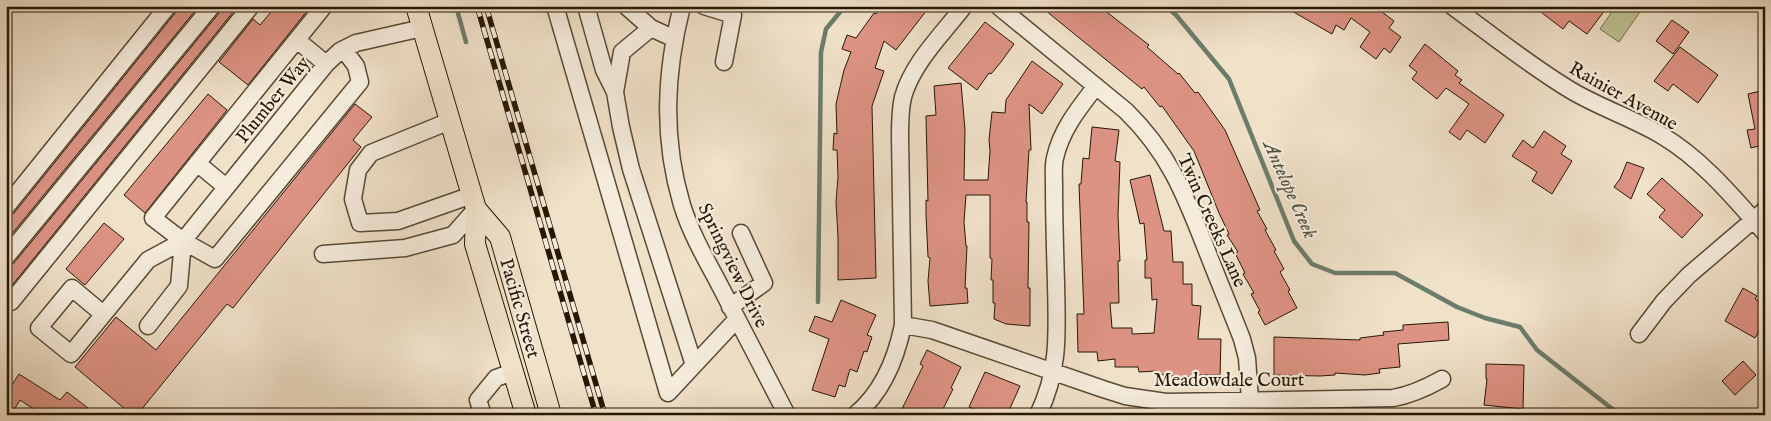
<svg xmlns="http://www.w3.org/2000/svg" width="1771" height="421" viewBox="0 0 1771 421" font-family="'IM FELL English',serif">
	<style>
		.green { fill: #bec193; stroke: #726c4c }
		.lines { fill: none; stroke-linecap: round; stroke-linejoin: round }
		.stream { stroke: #6c7c6c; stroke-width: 4.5 }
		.building { fill: #dd9384; stroke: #261804 }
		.minor-casing { stroke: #584a35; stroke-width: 19 }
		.major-casing { stroke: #261804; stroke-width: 22 }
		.minor { stroke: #f5ecdc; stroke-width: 16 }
		.major { stroke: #f0e1c9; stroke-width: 20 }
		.rail-casing { stroke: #261804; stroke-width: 5.5 }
		.rail { stroke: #f5ecdc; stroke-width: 4; stroke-dasharray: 11; stroke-linecap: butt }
		.labels { text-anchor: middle; stroke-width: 4.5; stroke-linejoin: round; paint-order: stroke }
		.street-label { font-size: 19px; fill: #261804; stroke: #f5ecdc }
		.water-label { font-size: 20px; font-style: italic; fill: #4f5241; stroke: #f5ecdc }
	</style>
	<rect width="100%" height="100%" fill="#f0e1c9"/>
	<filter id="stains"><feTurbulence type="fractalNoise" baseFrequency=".004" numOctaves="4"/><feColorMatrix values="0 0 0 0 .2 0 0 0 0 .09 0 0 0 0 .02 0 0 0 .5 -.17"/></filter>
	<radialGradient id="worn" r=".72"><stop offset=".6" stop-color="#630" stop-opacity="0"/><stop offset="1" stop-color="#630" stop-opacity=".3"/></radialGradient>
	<path class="green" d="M1616 6H1644L1619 42 1600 29Z"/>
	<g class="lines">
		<path class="stream" d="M456 6 466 42
			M1165 6 1176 15 1229 79 1294 241 1312 264 1335 273H1395L1457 307 1485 318 1520 327 1537 350 1620 415
			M818 302 821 52 826 29 845 6"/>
	</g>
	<path class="building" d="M178 6H199L6 241V220L14 213 176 12Z
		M222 6H238L9 289 6 288V267L14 263 220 12Z
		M276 6H311L248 85 219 62 253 19 260 25Z
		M883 6H930L896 50 884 41 875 68 884 71 872 106 876 278 838 280V237L836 202 838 177 837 150H833L834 133 837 134 836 104 844 70 851 52 842 49 847 35 856 38 874 13 876 14Z
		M1040 6H1099L1149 45 1147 47 1178 74 1179 73 1195 93 1198 92 1225 130 1260 210 1257 211 1267 229 1265 230 1276 250 1274 251 1284 269 1280 272 1290 290 1288 291 1297 308 1265 325 1258 312 1260 311 1251 294 1254 293 1243 274 1245 273 1235 253 1238 252 1227 235 1229 234 1219 213 1194 151 1162 106 1160 107 1144 87 1142 89Z
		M1283 6H1374L1394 21 1389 28 1401 37 1390 53 1384 48 1376 59 1360 47 1370 32 1351 18 1344 30 1336 25 1332 34Z
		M1533 6H1608L1587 34 1569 21 1563 29Z
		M1672 20 1689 32 1673 54 1656 41Z
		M985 22 1014 44 1001 62 991 74 989 73 977 90 948 68Z
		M1425 44 1458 71 1455 75 1462 80 1459 83 1504 115 1485 143 1467 130 1460 140 1449 132 1469 104 1446 88 1437 99 1412 79 1417 72 1409 66Z
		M1680 47 1718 75 1698 103 1673 84 1668 91 1654 81Z
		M1032 61 1063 84 1042 114 1029 104 1031 150H1029L1026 202H1027V222H1029L1028 288H1030V326L1006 324 994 319 995 303H993V280H991L992 259 990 258V195H966L964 222 966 246H967L965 288H967L968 303 930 306 928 281 930 258 928 257 926 215V200L928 201 926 116 936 115 934 86 961 83 965 130 964 180H988L990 151 989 140 992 112 1005 113 1006 100Z
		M1765 90V150L1760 151 1759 146 1751 148 1747 130 1755 129 1748 94Z
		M208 94 227 110 145 213 124 195Z
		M355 104 372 117 353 140 361 147 233 308 227 304 137 415H132L75 367 116 317 156 350Z
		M1092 127 1119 130 1115 161 1120 162 1118 215 1120 261H1118L1119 303H1110L1112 328H1132V334L1154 333 1157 299 1152 300 1151 278H1145V260H1147L1144 223 1140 224 1130 180 1150 175 1164 231H1171L1173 262H1183V284H1192V305L1201 306 1198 339H1221L1220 375H1197V376L1182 377 1156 374 1157 371 1139 372 1138 367H1115V359L1098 361 1097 352H1078L1077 314H1084L1079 184H1081L1083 158 1089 159Z
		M1544 131 1566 146 1561 154 1572 161 1552 194 1532 181 1537 172 1512 156 1523 140 1533 148Z
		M1627 162 1644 168 1631 199 1614 187 1620 179Z
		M1662 178 1703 215 1682 238 1659 217 1665 210 1647 194Z
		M104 223 124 239 85 285 66 269Z
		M1743 288 1757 296 1755 299 1765 305V320L1755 338 1725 321Z
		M841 300 876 315 867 335 872 337 867 352 864 351 857 372 850 369 845 387 839 385 835 397 812 390 829 339 809 331 815 316 832 322Z
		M1448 322 1449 340 1398 344 1400 367 1379 369 1380 373 1365 375 1335 373V375L1320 376 1274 375V337L1360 340V338L1384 335 1383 332 1403 330V325Z
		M927 350 961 367 951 388 953 389 940 415H899L923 366 920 364Z
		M1743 361 1756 375 1735 395 1722 381Z
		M1486 364 1524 365 1523 409 1484 405 1487 379H1486Z
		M985 372 1020 386 1007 415H990L969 407Z
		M19 374 60 400 67 392 88 408 83 415H43L20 400 14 410 6 405V394Z"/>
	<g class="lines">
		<g class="minor-casing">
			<path id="minor" d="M324 6 153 218 183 241 215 259 360 82 356 66 344 50
				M555 6 668 393
				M586 6 604 70 615 92
				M626 6 651 28 675 39
				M682 6C665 73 662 138 682 205 690 231 704 256 717 280 740 325 764 370 787 415
				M704 6 733 15 724 62
				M998 6 1126 111C1168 152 1184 192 1205 246 1217 277 1230 308 1242 339L1247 358 1250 400
				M1452 6C1492 35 1530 66 1572 91 1601 108 1632 118 1661 135 1702 159 1734 198 1765 233
				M651 28 622 52 615 92 621 127 631 169 694 365
				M297 40 326 64
				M450 121 371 153 358 170 353 199 360 223 398 221 472 195
				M197 163 226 187
				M6 207 168 6
				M323 254 405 248 453 235 476 209
				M6 257 212 6
				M6 298 11 302 251 6
				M730 307 764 283 741 233
				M103 314 72 288 39 328 71 354 148 260 183 241 326 64 340 51 356 43 422 28
				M903 325 932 330 1103 389 1125 396 1166 402 1393 398C1411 395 1426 388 1442 379
				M148 326 179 286 183 241
				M1639 334 1664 301 1689 275 1765 210
				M668 393 737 319
				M483 415 478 400 496 378 513 372
				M855 415C882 393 896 359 903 325L900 136C900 123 900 110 903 97 913 62 942 35 964 6
				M1038 415C1060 369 1057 333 1056 284 1055 251 1054 218 1054 185 1054 176 1053 166 1055 158 1061 130 1079 108 1096 86"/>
		</g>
		<g class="major-casing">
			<path id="major" d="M416 6 476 209 475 244 526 415
				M476 209 500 237 551 415"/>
		</g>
		<use href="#minor" class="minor"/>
		<use href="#major" class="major"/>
		<g class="rail-casing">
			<path id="rail" d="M477 6 596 415
				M486 6 605 415"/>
		</g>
		<use href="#rail" class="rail"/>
	</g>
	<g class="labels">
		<g class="street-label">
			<text transform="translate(1624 95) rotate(29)" y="7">Rainier Avenue</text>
			<text transform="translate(272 99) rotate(-51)" y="7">Plumber Way</text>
			<text transform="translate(1213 220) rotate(66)" y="7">Twin Creeks Lane</text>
			<text transform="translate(734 265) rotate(64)" y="7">Springview Drive</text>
			<text transform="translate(521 308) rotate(74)" y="7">Pacific Street</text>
			<text x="1229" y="386">Meadowdale Court</text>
		</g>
		<g class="water-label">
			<text transform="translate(1291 189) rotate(66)" y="7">Antelope Creek</text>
		</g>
	</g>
	<rect width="1771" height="421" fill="none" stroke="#f0e1c9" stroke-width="25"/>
	<rect x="8" y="8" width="1756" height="406" fill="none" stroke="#261804" stroke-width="2.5"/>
	<rect x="12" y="12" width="1746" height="396" fill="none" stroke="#261804"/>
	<rect width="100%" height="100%" filter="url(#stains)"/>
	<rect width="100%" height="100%" fill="url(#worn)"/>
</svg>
